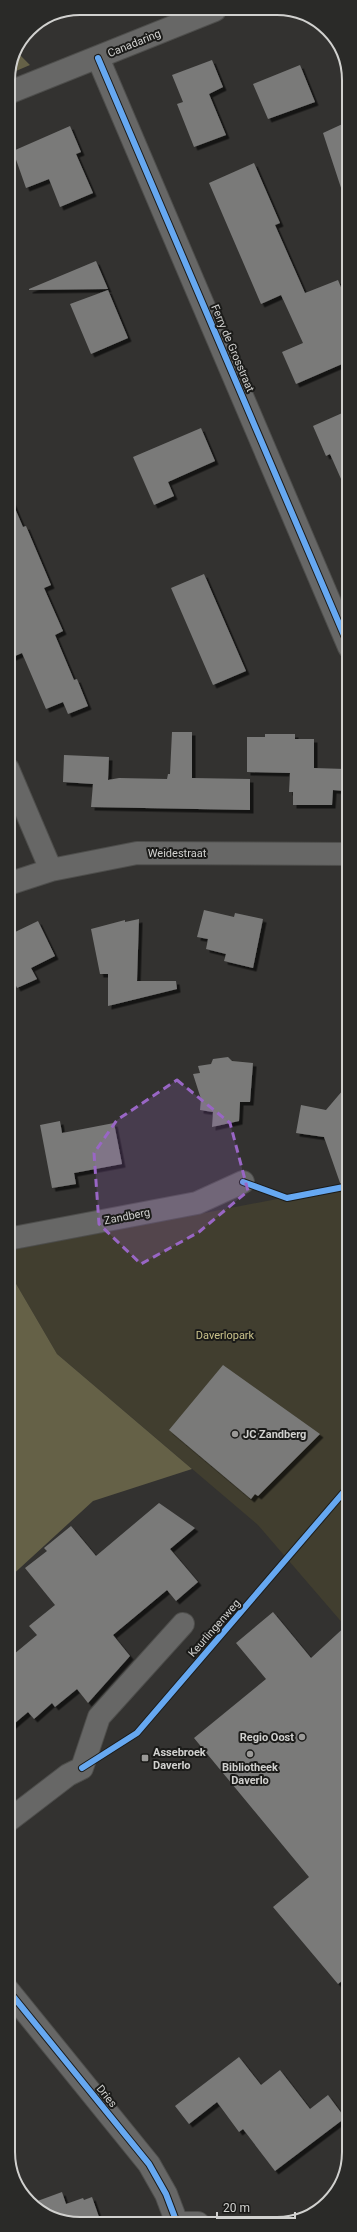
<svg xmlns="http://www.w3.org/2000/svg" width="357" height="2232" viewBox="0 0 357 2232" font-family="Roboto,sans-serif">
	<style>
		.green { fill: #413e2f }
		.forest { fill: #656147 }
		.building { fill: #7a7a79; filter: url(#shadow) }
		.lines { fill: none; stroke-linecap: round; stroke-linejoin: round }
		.minor-casing { stroke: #4e4e4c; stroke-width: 24 }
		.minor { stroke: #676766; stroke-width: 22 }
		.cycleway-casing { stroke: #1b1b19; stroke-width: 8 }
		.cycleway { stroke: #66a8f1; stroke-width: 6 }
		.marked { fill: #9966c5; fill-opacity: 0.2; stroke: #9966c5; stroke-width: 3; stroke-dasharray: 8 5; stroke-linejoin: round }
		.poi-dot { fill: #9a9997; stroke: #1b1b19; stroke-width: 1.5 }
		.labels { text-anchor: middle; stroke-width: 4; stroke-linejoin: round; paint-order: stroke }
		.street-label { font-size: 11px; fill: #d1d1cf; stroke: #1b1b19 }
		.park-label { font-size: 11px; fill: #cac28b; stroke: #1b1b19 }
		.poi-label { font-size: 11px; font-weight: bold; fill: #d1d1cf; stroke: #1b1b19; text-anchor: start }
		.rim { fill: none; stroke: #d1d1cf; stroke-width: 2 }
	</style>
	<defs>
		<filter id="shadow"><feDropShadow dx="3.5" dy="3.5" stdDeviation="0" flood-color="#0009"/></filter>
	</defs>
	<rect width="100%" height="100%" fill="#333230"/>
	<path class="green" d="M349 1185V1623L345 1626 258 1525 57 1354 8 1270V1251Z"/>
	<path class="forest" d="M18 53 30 65 9 74Z
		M8 1270 57 1354 192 1469 93 1501 8 1579Z"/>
	<path class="building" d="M212 60 223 87 209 94 226 135 194 147 177 104 183 102 172 75Z
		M300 65 315 102 268 119 253 84Z
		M349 121V199L345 200 323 133Z
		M70 126 81 152 76 154 93 193 60 207 49 179 26 188 13 151Z
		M254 163 280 223 275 225 305 293 338 280 349 307V361L296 384 282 352 303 343 281 295 261 304 209 183Z
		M96 261 108 289 29 290V289Z
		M108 290 128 338 91 354 70 304Z
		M349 410V497L330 454 326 456 313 426Z
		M201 428 215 461 168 482 174 496 154 505 133 457Z
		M8 492 23 527 26 526 51 585 44 588 63 631 55 635 74 680 77 679 88 706 68 714 63 702 46 709 22 653 8 659Z
		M204 574 246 671 213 685 171 588Z
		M172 732H192V778L250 779V810L91 807 93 784 63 782 64 755 109 757 108 780 119 778 167 779 168 774H170Z
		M265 734H295V739H314V768L345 769V791L333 790 332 805H293V792H289L290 773 247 772V737H265Z
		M204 910 234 917 235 913 263 919 253 968 224 961 226 954 206 949 208 939 197 937Z
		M139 919 137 981H176L177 989 108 1006V974H100L91 929 125 920V922Z
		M38 921 55 956 31 968 37 979 17 988 12 977 8 979V923L13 933Z
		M228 1057 232 1061 253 1063 250 1102H240L239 1121 212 1127 213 1112 200 1110 201 1099 193 1074 200 1073 198 1066 211 1064 213 1059Z
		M349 1083V1199L346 1200 324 1137 296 1133 301 1105 326 1110Z
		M60 1121 62 1133 114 1123 122 1164 74 1173 76 1184 52 1188 40 1125Z
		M223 1365 320 1434 258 1496 255 1494 251 1499 169 1430Z
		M159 1503 195 1528 170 1549 198 1582 176 1601 167 1590 113 1635 130 1656 88 1703 77 1689 55 1707 52 1703 34 1719 28 1712 8 1729V1659L37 1635 29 1626 55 1605 25 1568 47 1551 44 1548 71 1526 96 1556Z
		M273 1612 311 1658 349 1623V1975L338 1984 273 1907 309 1877 194 1738 266 1679 236 1643Z
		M239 2057 261 2085 280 2070 310 2109 328 2095 345 2118 275 2171 243 2129 239 2132 217 2102 189 2124 175 2106Z
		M62 2192 66 2204 83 2198 84 2200 92 2197 99 2217 90 2220V2222H62L32 2203Z"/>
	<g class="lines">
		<g class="minor-casing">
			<path id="minor" d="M98 58 349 647
				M8 93 215 10
				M8 769 51 870
				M8 884 51 870 137 853 349 854
				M8 1239 197 1203 243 1182
				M8 1821 68 1775 82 1768 99 1717 183 1624
				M8 1990 149 2164 166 2194 177 2223
				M182 2223H198"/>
		</g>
		<use href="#minor" class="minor"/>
		<g class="cycleway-casing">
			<path id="cycleway" d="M98 58 349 647
				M243 1182 287 1198 349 1186
				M82 1768 137 1733 349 1486
				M8 1990 149 2164 166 2194 177 2223"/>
		</g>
		<use href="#cycleway" class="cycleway"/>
	</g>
	<path class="marked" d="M177 1080 230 1123 248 1191 199 1232 141 1264 99 1224 94 1153 117 1120Z"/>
	<g class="poi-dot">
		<circle cx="235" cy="1434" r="4"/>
		<circle cx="302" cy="1737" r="4"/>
		<circle cx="250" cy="1754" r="4"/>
		<rect x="141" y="1754" width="8" height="8" rx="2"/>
	</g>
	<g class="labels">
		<g class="street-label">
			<text transform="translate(134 43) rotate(-22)" y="4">Canadaring</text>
			<text transform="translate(233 348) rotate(67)" y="4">Ferry de Grosstraat</text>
			<text x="177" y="857">Weidestraat</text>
			<text transform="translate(127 1216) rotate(-11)" y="4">Zandberg</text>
			<text transform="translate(214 1628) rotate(-49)" y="4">Keurlingenweg</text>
			<text transform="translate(107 2096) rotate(51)" y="4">Dries</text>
		</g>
		<g class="park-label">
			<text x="225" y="1339">Daverlopark</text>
		</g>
		<g class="poi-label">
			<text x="243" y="1438">JC Zandberg</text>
			<text x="294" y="1741" text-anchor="end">Regio Oost</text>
			<text x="153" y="1756">Assebroek<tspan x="153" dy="13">Daverlo</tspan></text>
			<text x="250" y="1771" text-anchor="middle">Bibliotheek<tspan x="250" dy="13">Daverlo</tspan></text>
		</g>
	</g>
	<path d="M0 0H357V2232H0ZM80 15H277A65 65 0 0 1 342 80V2152A65 65 0 0 1 277 2217H80A65 65 0 0 1 15 2152V80A65 65 0 0 1 80 15Z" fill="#2a2a28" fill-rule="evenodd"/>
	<path class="rim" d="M80 15H277A65 65 0 0 1 342 80V2152A65 65 0 0 1 277 2217H80A65 65 0 0 1 15 2152V80A65 65 0 0 1 80 15Z"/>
	<path d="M217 2212v6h78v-6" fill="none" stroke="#d1d1cf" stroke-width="2"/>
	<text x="223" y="2212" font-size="12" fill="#d1d1cf" stroke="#1b1b19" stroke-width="3" paint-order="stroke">20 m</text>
</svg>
